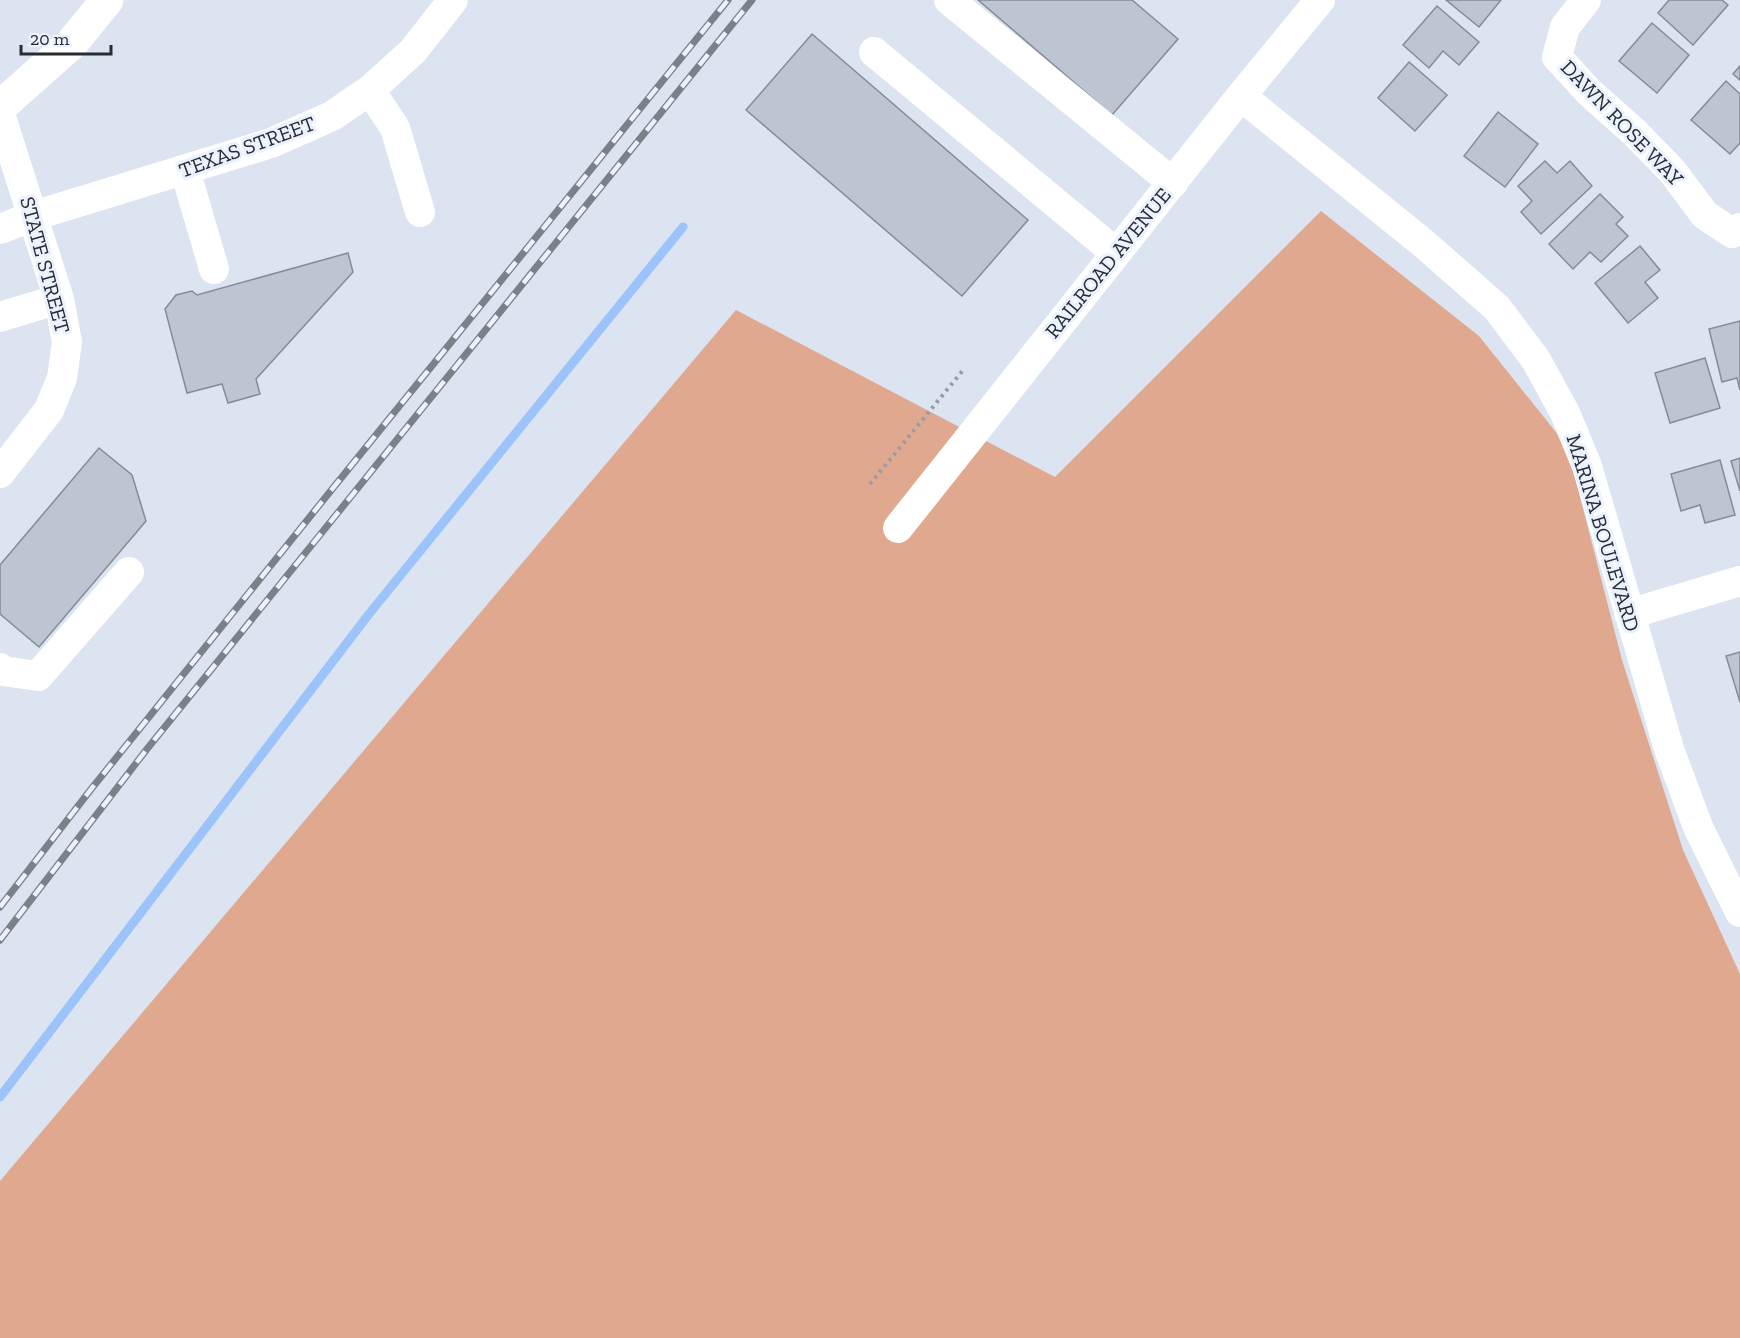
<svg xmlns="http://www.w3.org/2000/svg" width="1740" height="1338" viewBox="0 0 1740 1338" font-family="'Zilla Slab',serif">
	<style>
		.green { fill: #e0a98f }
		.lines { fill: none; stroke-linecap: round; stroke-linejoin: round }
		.stream { stroke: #9dc4fa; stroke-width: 9 }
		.building { fill: #bcc5d1; stroke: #848c97; stroke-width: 1.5 }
		.path { stroke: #969ca6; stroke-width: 4; stroke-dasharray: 3 4.5; stroke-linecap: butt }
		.minor { stroke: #fff; stroke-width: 30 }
		.major { stroke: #fff; stroke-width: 33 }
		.rail-casing { stroke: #7b8089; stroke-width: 7 }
		.rail { stroke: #e9f2fe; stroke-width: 4.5; stroke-dasharray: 14; stroke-linecap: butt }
		.labels { text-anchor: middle; stroke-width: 6; stroke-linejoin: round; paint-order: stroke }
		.street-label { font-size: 21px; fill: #282b30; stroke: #e9f2fe }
	</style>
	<rect width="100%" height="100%" fill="#dce4f1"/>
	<path class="green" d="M1321 211 1479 336 1567 446 1622 660 1683 850 1740 974V1338H0V1181L736 310 1055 477Z"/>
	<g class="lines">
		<path class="stream" d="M0 1097 369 614 683 227"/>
	</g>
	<path class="building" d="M978 0H1132L1178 39 1112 115Z
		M1446 0H1501L1479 27Z
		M1669 0H1722L1728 5 1693 45 1658 13Z
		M1437 6 1479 42 1459 65 1443 51 1429 68 1403 45Z
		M1652 23 1689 55 1657 93 1619 61Z
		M812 34 1028 220 962 296 746 110Z
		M1409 62 1447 95 1415 131 1378 98Z
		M1740 66V80L1733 74Z
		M1726 81 1740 94V143L1730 154 1691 120Z
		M1498 112 1538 144 1505 187 1464 156Z
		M1545 161 1557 173 1570 161 1592 186 1541 234 1521 212 1532 201 1518 186Z
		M1600 194 1623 217 1616 224 1628 236 1601 262 1590 252 1573 269 1549 244Z
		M1640 246 1660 270 1645 282 1658 298 1628 323 1595 283Z
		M348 253 353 272 256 379 260 394 228 403 222 384 187 393 165 309 176 295 192 291 197 295Z
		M1740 321V390L1737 378 1722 382 1709 329Z
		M1705 358 1720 408 1670 423 1655 373Z
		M99 448 132 475 146 521 39 647 0 614V565Z
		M1740 458V491L1731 461Z
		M1720 460 1735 515 1705 523 1700 505 1681 511 1671 474Z
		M1740 652V702L1726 656Z"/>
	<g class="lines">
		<path class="path" d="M870 484 964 369"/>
		<path class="minor" d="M949 0 1173 183
			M1586 0 1565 27 1557 57 1589 92 1634 132 1672 171 1705 215 1732 233 1740 228
			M874 52 1116 253
			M370 90 395 128 420 212
			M1241 96 1423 243 1497 308 1536 360 1565 413 1587 466 1669 749 1698 827 1740 912
			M0 114 59 299 67 342 62 378 49 410 0 473
			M185 170 214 269
			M0 229 33 216 271 143 332 116 370 90 413 51 453 0
			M0 317 59 299
			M898 528 1241 96 1320 0
			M1629 614 1740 581
			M0 668 3 671 38 676 129 572"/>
		<path class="major" d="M0 107 72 43 107 0"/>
		<g class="rail-casing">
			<path id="rail" d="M0 907 92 788 329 493 728 0
				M0 940 147 749 752 0"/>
		</g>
		<use href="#rail" class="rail"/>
	</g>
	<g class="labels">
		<g class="street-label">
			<text transform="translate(1622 123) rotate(46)" y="7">DAWN ROSE WAY</text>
			<text transform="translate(247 147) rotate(-20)" y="7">TEXAS STREET</text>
			<text transform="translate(1108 263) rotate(-51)" y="7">RAILROAD AVENUE</text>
			<text transform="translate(45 265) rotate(75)" y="7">STATE STREET</text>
			<text transform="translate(1603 533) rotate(73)" y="7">MARINA BOULEVARD</text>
		</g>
	</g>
	<path d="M21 45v9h90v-9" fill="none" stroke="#282b30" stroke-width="3"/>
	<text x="30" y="45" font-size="18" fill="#282b30" stroke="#e9f2fe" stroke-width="4.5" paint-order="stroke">20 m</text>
</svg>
